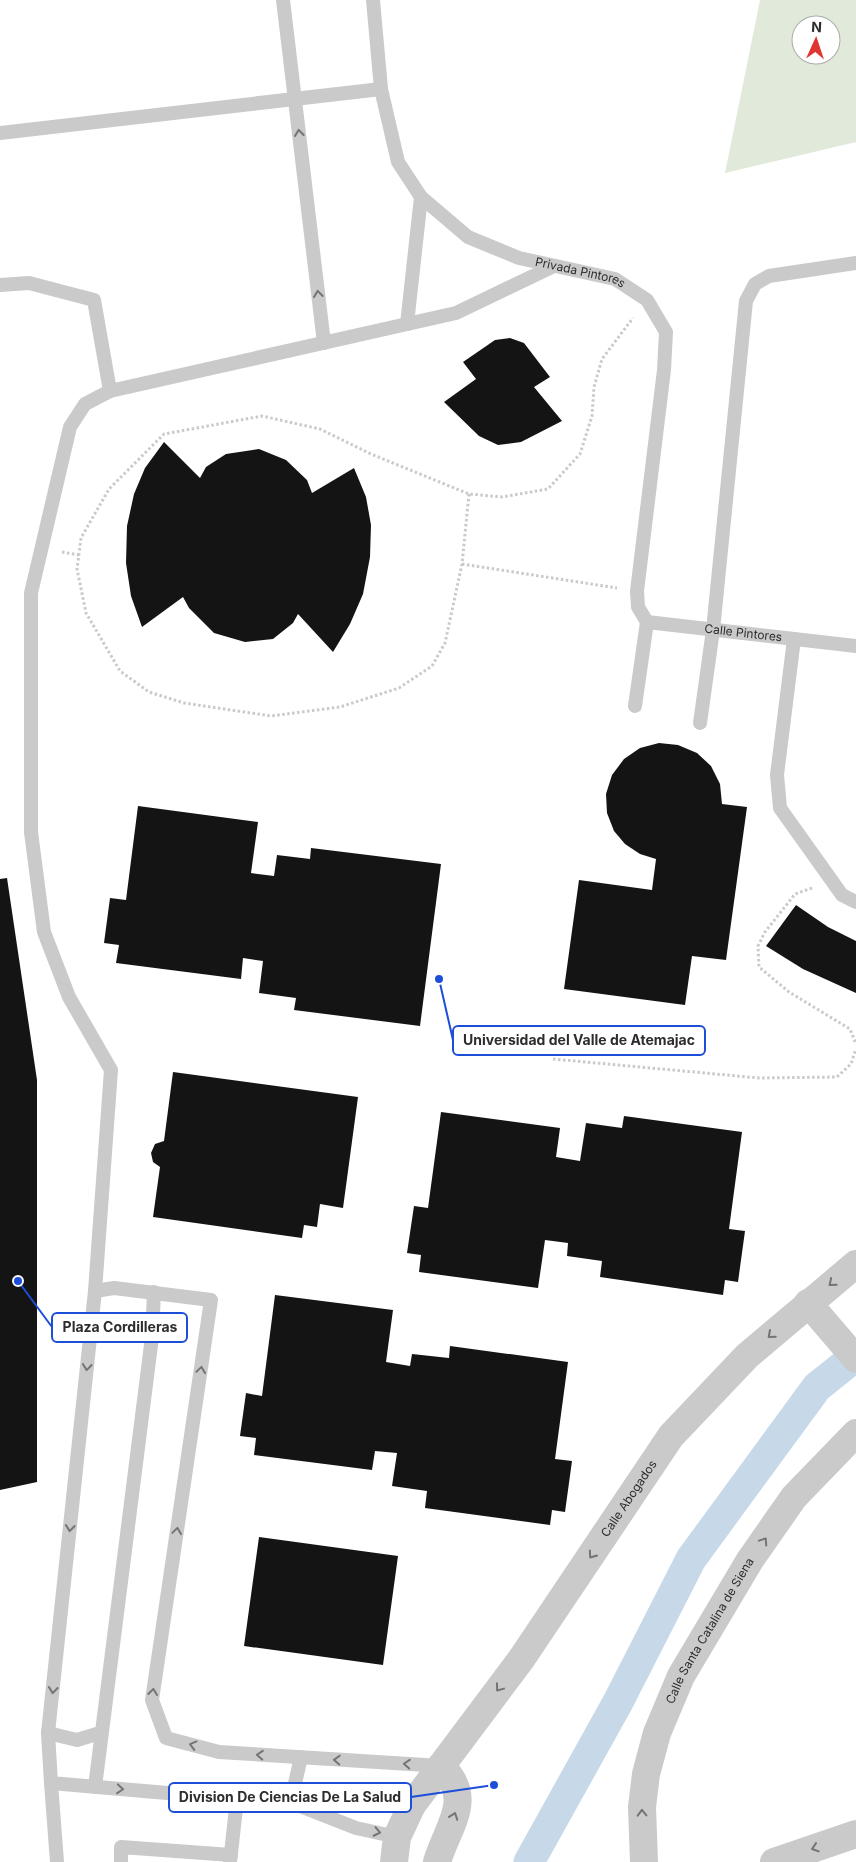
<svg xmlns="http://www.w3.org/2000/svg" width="856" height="1862" viewBox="0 0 856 1862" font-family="Inter,sans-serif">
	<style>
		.green { fill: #e1eada; fill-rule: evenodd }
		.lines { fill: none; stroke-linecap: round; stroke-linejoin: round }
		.canal { stroke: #c7d9e9; stroke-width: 31 }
		.building { fill: #141414 }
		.path { stroke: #cacaca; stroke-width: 3; stroke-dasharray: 2.5 2.5; stroke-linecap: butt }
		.service { stroke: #cacaca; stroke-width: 14 }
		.minor { stroke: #cacaca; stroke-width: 28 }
		.tertiary { stroke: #cacaca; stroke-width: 28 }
		.oneway { stroke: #747474 }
		.labels { text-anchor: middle; stroke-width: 5; stroke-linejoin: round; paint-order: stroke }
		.street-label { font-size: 12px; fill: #2d2d2d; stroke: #fff }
		.leader { fill: none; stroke: #1d4ed8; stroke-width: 2 }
		.callout-dot { fill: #1d4ed8; stroke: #fff; stroke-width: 2 }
		.callout { fill: #fff; stroke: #1d4ed8; stroke-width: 2 }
		.callout-label { font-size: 14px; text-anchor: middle; font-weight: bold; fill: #2d2d2d }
	</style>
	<rect width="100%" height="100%" fill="#fff"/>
	<path class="green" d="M760 0H856V142L725 173ZM801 25H831V55H801Z"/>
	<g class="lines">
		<path class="canal" d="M529 1862 618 1702 691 1559 817 1387 856 1356"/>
	</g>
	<path class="building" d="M510 338 524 343 550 377 534 387 562 421 521 442 498 445 479 436 444 402 476 379 463 362 495 340Z
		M164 442 200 478 206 467 226 454 259 449 286 460 307 480 312 493 354 468 366 497 371 525 370 557 363 594 350 624 333 652 298 614 293 623 273 639 245 642 214 633 189 608 183 597 142 627 131 596 126 563 127 526 134 494 145 468Z
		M659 743 678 745 697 753 711 766 720 784 722 804 747 807 726 960 692 956 685 1005 564 989 579 880 652 890 656 859 640 854 625 844 614 831 607 813 606 794 612 775 624 759 640 748Z
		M138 806 258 822 251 873 274 876 277 855 310 859 311 848 441 864 420 1026 294 1010 296 998 259 993 263 961 243 958 241 979 116 963 119 945 104 943 110 898 126 900Z
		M7 878 37 1080V1482L0 1490V879Z
		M796 905 828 927 856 941V993L803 969 766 946Z
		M173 1072 358 1097 343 1208 320 1204 317 1227 304 1225 302 1238 153 1217 160 1167 153 1162 151 1153 155 1144 164 1141Z
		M441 1112 560 1128 556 1157 580 1161 586 1123 622 1128 624 1116 742 1132 729 1229 745 1231 738 1282 725 1280 723 1295 600 1277 602 1261 567 1256 568 1243 545 1240 538 1288 419 1272 421 1255 407 1253 414 1206 428 1208Z
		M275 1295 393 1310 386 1362 410 1366 412 1354 449 1358 450 1346 568 1362 555 1459 572 1461 565 1512 552 1510 550 1525 425 1508 427 1491 392 1486 397 1453 375 1451 372 1470 254 1455 256 1438 240 1436 246 1393 262 1396Z
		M259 1537 398 1556 383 1665 244 1646Z"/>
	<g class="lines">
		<path class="path" d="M469 494 462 564 445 643 432 666 399 688 340 707 271 716 184 703 149 692 120 671 86 613 77 569 81 538 109 489 164 434 262 416 320 429 371 454 469 494 502 497 548 489 580 454 592 416 594 387 602 359 633 318
			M62 552 79 555
			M462 564 617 588
			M812 888 795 894 765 932 758 946 759 967 789 992 850 1029 856 1044
			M553 1059 759 1078 837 1077 851 1064 856 1049"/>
		<g class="service">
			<path d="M283 0 324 343"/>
			<path id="s1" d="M373 0 381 89 398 162 421 197 468 237 519 258 615 279 647 300 666 332 664 370 637 591 638 607 647 622 856 646"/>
			<path d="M0 133 381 89"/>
			<path d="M0 285 29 283 94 300 110 391"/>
			<path d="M407 324 421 197"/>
			<path d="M794 639 777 775 780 808 842 895 856 902"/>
			<path d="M635 706 647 622"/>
			<path d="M700 723 713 630 746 301 755 284 769 276 856 263"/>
			<path d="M95 1291 111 1070 69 997 44 932 31 832V593L70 427 85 404 110 391 456 313 554 266"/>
			<path d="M48 1733 77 1740 100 1733"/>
			<path d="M51 1783 57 1862"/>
			<path d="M95 1787 152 1337 154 1292"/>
			<path d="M295 1804 294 1788 301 1757"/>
			<path d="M397 1837 356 1828 295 1804 51 1783 48 1733 95 1291 114 1288 211 1300 152 1700 166 1738 219 1752 441 1766"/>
			<path d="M121 1862V1847L231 1855"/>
			<path d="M230 1862 237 1799"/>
		</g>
		<g class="minor">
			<path d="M808 1303 856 1359"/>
			<path id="s2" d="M394 1862 397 1837 412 1805 522 1658 671 1436 747 1356 856 1264"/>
			<path d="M437 1862C448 1825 475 1799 441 1766"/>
			<path id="s3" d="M644 1862 642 1807 646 1774 657 1733 681 1676 750 1560 794 1497 856 1433"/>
		</g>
		<path class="tertiary" d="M774 1862 856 1834"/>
	</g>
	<defs><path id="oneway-chevron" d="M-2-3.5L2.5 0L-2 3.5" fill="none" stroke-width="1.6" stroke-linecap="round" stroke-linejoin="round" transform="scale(1.25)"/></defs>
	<g class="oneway">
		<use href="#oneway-chevron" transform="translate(299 133) rotate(-97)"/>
		<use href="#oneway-chevron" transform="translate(318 294) rotate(-97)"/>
		<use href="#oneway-chevron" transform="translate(832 1283) rotate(141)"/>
		<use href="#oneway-chevron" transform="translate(771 1335) rotate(139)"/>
		<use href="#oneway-chevron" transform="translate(87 1367) rotate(96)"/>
		<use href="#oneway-chevron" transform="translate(201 1370) rotate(-82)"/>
		<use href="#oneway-chevron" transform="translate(70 1528) rotate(96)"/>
		<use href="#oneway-chevron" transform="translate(177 1531) rotate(-82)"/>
		<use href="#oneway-chevron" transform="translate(764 1541) rotate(-56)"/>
		<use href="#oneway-chevron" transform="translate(592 1555) rotate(125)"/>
		<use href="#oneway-chevron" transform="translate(499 1688) rotate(127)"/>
		<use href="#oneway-chevron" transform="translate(53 1690) rotate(96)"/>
		<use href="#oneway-chevron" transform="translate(153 1692) rotate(-83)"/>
		<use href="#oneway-chevron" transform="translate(193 1745) rotate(-165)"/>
		<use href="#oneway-chevron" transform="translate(260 1755) rotate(-176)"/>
		<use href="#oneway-chevron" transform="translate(337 1760) rotate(-177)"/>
		<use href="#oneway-chevron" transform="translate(407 1764) rotate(-176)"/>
		<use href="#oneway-chevron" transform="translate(120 1789) rotate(5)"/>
		<use href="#oneway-chevron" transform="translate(642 1813) rotate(-91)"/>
		<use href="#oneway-chevron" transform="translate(454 1816) rotate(-70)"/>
		<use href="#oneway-chevron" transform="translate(377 1832) rotate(12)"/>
		<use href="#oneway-chevron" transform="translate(815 1848) rotate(162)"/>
	</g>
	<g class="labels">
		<g class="street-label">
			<text dy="4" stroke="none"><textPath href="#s1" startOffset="386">Privada Pintores</textPath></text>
			<text dy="4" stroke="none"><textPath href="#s1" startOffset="888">Calle Pintores</textPath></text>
			<text dy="4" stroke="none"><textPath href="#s2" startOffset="436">Calle Abogados</textPath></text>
			<text dy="4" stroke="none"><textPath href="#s3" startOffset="246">Calle Santa Catalina de Siena</textPath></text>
		</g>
	</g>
	<path class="leader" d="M439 979L453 1040M18 1281L52 1327M494 1785L411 1797"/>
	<g class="callout-dot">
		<circle cx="439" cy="979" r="5"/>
		<circle cx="18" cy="1281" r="5"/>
		<circle cx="494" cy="1785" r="5"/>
	</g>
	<g class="callout">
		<rect x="453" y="1026" width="252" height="29" rx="5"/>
		<rect x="52" y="1313" width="135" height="29" rx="5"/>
		<rect x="169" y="1783" width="242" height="29" rx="5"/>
	</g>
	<g class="callout-label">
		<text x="579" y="1045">Universidad del Valle de Atemajac</text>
		<text x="120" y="1332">Plaza Cordilleras</text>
		<text x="290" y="1802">Division De Ciencias De La Salud</text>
	</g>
	<g transform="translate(816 40) rotate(3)"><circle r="24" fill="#ffffff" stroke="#ababab"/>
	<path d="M0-4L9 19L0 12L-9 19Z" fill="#df3634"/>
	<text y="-8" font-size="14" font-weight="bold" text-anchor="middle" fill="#2d2d2d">N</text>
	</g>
</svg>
